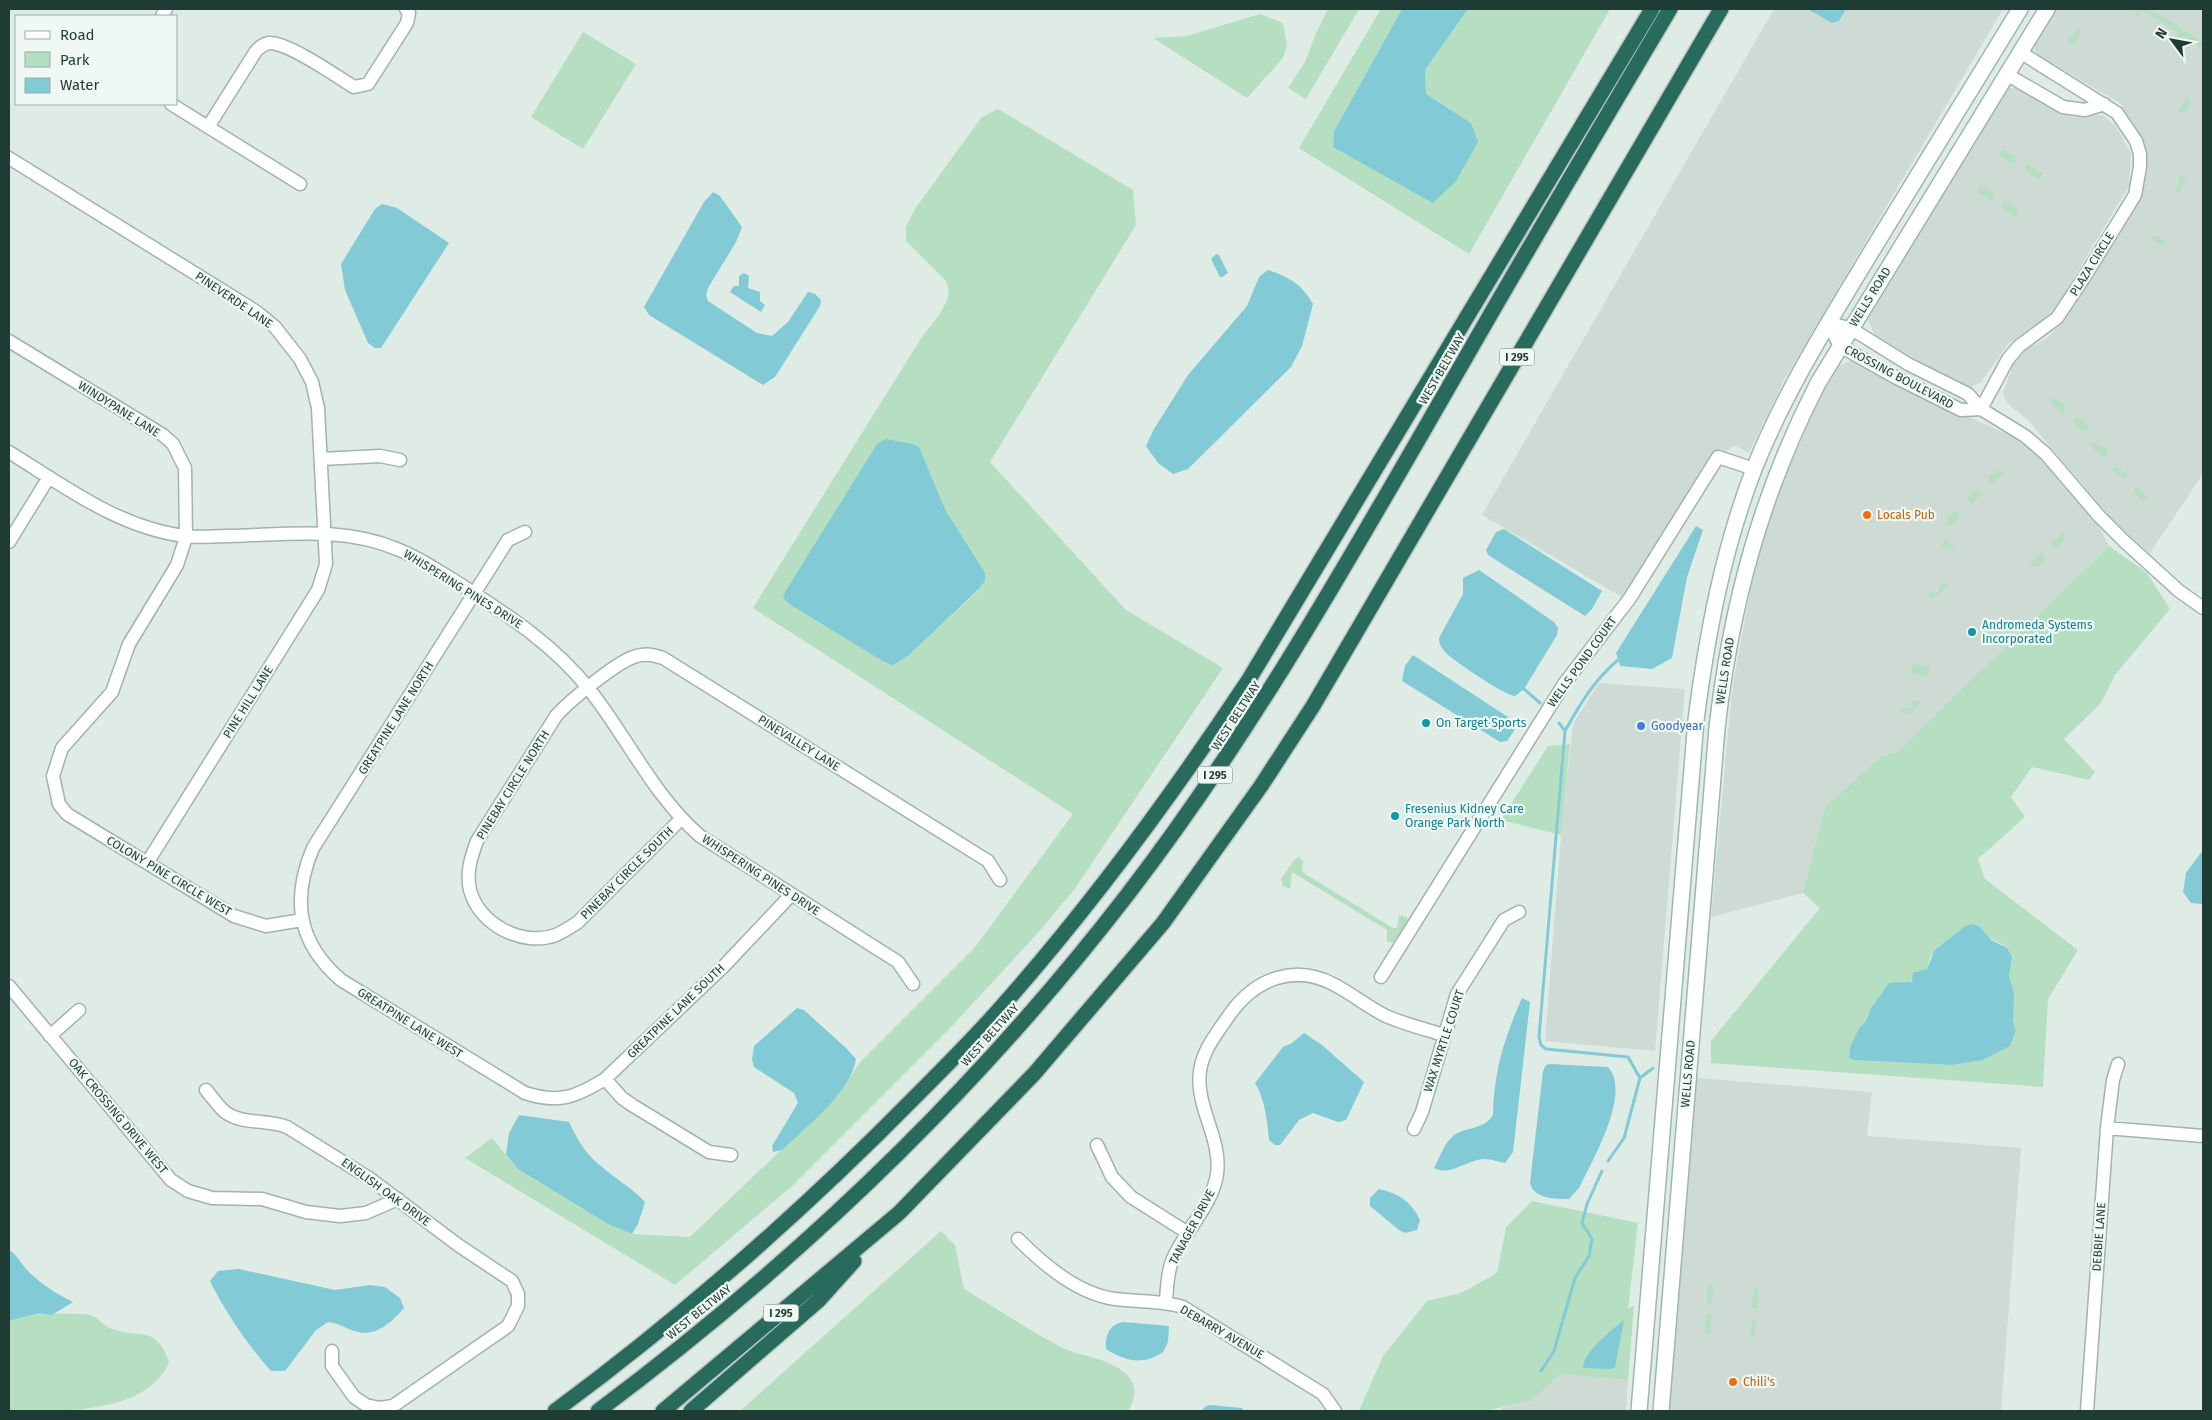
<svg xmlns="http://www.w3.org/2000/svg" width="2212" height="1420" viewBox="0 0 2212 1420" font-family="'Fira Sans',sans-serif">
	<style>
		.built { fill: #cddbd4 }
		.green { fill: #b5dfc0; fill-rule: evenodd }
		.water { fill: #81cad6 }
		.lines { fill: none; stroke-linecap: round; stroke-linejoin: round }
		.stream { stroke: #81cad6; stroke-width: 3 }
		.minor-casing { stroke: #a1b3ac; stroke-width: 15 }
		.secondary-casing { stroke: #9cb8ae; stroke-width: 18 }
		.motorway-casing { stroke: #c0c8c6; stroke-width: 18 }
		.minor { stroke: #fff; stroke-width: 12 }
		.secondary { stroke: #fff; stroke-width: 15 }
		.motorway { stroke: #286b5c; stroke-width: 15 }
		.food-dot { fill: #e8710a; stroke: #eff8f3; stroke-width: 2 }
		.culture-dot { fill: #0f9aa8; stroke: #eff8f3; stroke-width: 2 }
		.shop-dot { fill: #3f7fe0; stroke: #eff8f3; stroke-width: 2 }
		.labels { text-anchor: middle; stroke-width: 4.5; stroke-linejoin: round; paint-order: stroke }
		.shield { fill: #eff8f3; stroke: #5d746d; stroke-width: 1 }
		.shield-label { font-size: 11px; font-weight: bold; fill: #1e3c34 }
		.street-label { font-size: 12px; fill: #1e3c34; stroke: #eff8f3 }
		.food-label { font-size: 12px; fill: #c56008; stroke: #eff8f3; text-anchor: start }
		.culture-label { font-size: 12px; fill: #0d838f; stroke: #eff8f3; text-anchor: start }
		.shop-label { font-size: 12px; fill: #366cbe; stroke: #eff8f3; text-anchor: start }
	</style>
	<rect width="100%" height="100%" fill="#dfebe5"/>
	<path class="built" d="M1774 9H2003L1785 378 1749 453 1734 445 1702 471 1622 597 1482 515Z
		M2055 9H2203V474L2149 554 2111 518 2027 419 2007 403 2003 393 2015 360 2025 350 2046 339 2064 322 2138 203 2148 167 2139 133 2120 103 2039 56 2035 51V42Z
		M2007 88H2022L2073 117 2103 115 2116 127 2131 153 2129 186 2061 299 2045 319 2009 343 1980 383 1970 387 1932 369 1875 335 1868 321 1870 309Z
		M1852 360 1865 362 1911 391 2016 438 2042 459 2097 523 2109 546 1897 752 1881 756 1825 807 1803 893 1711 917 1732 691 1757 553 1785 473 1834 368Z
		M1599 683 1685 689 1655 1051 1545 1041 1561 835 1573 724Z
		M1696 1078 1872 1092 1867 1136 2021 1148 2001 1411H1669Z
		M1560 1374 1628 1380 1626 1411H1501V1408L1531 1401Z"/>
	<path class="green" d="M1328 9H1359L1306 99 1288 88 1305 62 1316 33Z
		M1381 9H1402L1334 131 1333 147 1471 123 1426 94 1425 70 1468 9H1610L1469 254 1299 148Z
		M2139 9C2158 9 2187 32 2203 43V49L2183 36 2178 43 2174 41 2179 33 2143 11 2137 18 2134 16Z
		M1260 14 1283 23 1287 45 1283 58 1247 98 1153 38 1187 36Z
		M2078 29 2082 32 2073 45H2070L2068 39Z
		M583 32 636 64 583 149 531 117Z
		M2188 96 2191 102 2186 112 2180 113 2178 110Z
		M998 109 1133 190 1136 225 990 462 1126 610 1223 668 1074 890 1035 936 952 1026 791 1187 675 1285 465 1158 492 1138 518 1169 608 1224 632 1234 690 1237 839 1094 860 1062 976 946 1073 814 753 608 920 340C932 323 956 301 946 281L906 241V227L915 209 981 118ZM877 444 919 447 946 511 985 581 979 590 909 655 884 662 789 604 784 595Z
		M2003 149 2017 158 2013 165 1999 155Z
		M2028 164 2043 173 2039 180 2024 170Z
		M2181 175 2186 178 2179 193 2176 191Z
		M1981 185 1995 194 1991 201 1977 192Z
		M2005 201 2019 210 2015 217 2001 207Z
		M2154 235 2165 241V247L2151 239Z
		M2053 397 2066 406 2065 411 2062 413 2054 407 2051 402Z
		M2076 416 2089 425 2088 429 2085 431 2076 426 2074 420Z
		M2094 442 2108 450 2106 455 2103 457 2095 451 2092 446Z
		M2114 466 2128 474 2127 477 2123 479 2112 470Z
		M1997 469 2004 473 1992 484 1989 483V476Z
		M2135 487 2148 496 2147 499 2143 501 2133 492Z
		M1976 490 1983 493 1971 504 1969 503 1968 497Z
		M1955 511 1962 515 1950 526 1948 525 1947 518Z
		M2062 532 2065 535V539L2058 547 2052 546 2051 543Z
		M1944 540H1947L1956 551 1941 547Z
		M2109 546 2147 573 2170 609 2115 675 2101 703 2064 739 2095 772 2089 780 2032 767 2011 797 2025 817 1978 859 1985 879 2078 950 2048 999 2043 1087 1711 1063V1041L1820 908 1803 893 1825 807 1881 756 1897 752ZM1965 926 2003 945 2011 955 2009 976 2013 1021 2016 1031 2010 1046 1983 1060 1952 1065 1854 1060 1849 1058 1850 1047 1859 1028 1866 1021 1871 1008 1889 983H1909L1921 971H1926L1931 955Z
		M2041 553 2045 556V560L2037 567 2031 566 2030 564Z
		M1941 583 1949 584 1937 597 1928 598 1930 592 1938 593Z
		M1913 664 1930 668 1928 677 1910 673Z
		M1913 700 1921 702C1916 709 1910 717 1901 713L1902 708 1910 709Z
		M1570 744 1561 835 1501 820 1548 746Z
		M1299 857 1303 861 1302 872 1393 928H1397L1399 915 1407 917 1408 921 1395 943 1387 942V930L1292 872 1290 889 1283 886 1281 879 1294 860Z
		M1532 1201 1638 1223 1628 1309 1634 1305 1628 1380 1560 1374 1531 1401 1485 1411H1359L1383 1356 1427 1301 1461 1293 1497 1273 1506 1227Z
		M941 1231 955 1245 964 1289C996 1308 1027 1329 1059 1346 1080 1357 1108 1357 1126 1374 1138 1385 1136 1398 1128 1411H740Z
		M1711 1284 1714 1286 1712 1303 1710 1305 1707 1302 1708 1287Z
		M1756 1288 1759 1290 1757 1307 1755 1309 1752 1307 1753 1291Z
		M39 1313C53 1315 82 1312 93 1316 99 1319 104 1326 112 1329 140 1339 156 1324 169 1362 146 1416 57 1411 9 1411V1321Z
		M1709 1314 1712 1316 1710 1333 1708 1335 1705 1332 1706 1317Z
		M1754 1318 1757 1320 1753 1339 1750 1337 1752 1321Z"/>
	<path class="water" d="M1402 9H1468L1425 70 1426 94 1471 123 1478 142 1456 181 1433 203 1333 147 1334 131Z
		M1808 9H1846L1839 21 1832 23Z
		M713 192 720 196 742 227 736 242 708 288 706 295 708 301 757 333 772 336 788 322 808 292 815 294 821 300 820 306 775 377 763 385 649 315 644 307 704 202Z
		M382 204 397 208 449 243 381 348H375L368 343 345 290 341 264 375 209Z
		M1216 254 1219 255 1228 273 1222 277H1220L1211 259Z
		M1268 270C1289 277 1302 284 1313 304L1302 346 1291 367 1188 469 1173 474 1158 463 1146 446 1154 429 1188 375 1247 306 1259 277Z
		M744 273 749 276 748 288 760 292V301L765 305 761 312 730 292 734 286H739V276Z
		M886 439 912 444 919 447 946 511 985 573V581L979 589 909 655 893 665 884 662 789 604 783 598 785 592 877 444Z
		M1696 526 1703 530 1687 577 1672 658 1652 669 1620 666 1616 653Z
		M1504 529 1602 591 1592 609 1585 616 1488 555 1486 550 1496 532Z
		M1479 570 1554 622 1558 628 1557 635 1524 689 1515 696C1506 696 1452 660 1445 652 1441 647 1439 644 1439 638L1463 594V578Z
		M1413 655 1514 721 1516 728 1507 741 1500 742 1402 681 1405 666Z
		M2203 850V904L2191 903 2183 892 2186 873Z
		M1973 924 1980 927 1991 940 2007 948 2012 957 2009 976 2014 994 2013 1021 2016 1031 2010 1046 1983 1060 1952 1065 1854 1060 1849 1058 1850 1047 1859 1028 1866 1021 1871 1008 1889 983 1912 982 1913 973 1927 969 1934 951 1965 926Z
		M1522 998 1530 1002 1513 1152 1505 1163C1499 1162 1491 1159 1485 1159 1467 1159 1451 1177 1434 1168 1439 1159 1444 1144 1452 1137 1464 1126 1483 1131 1493 1115 1494 1070 1504 1039 1522 998Z
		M797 1008 804 1010 846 1048 856 1059C850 1094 807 1126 782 1150L773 1152 772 1146 798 1103 794 1093 754 1067 752 1059 754 1046Z
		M1304 1033 1322 1045 1364 1082 1346 1120 1338 1122 1313 1113 1299 1120 1280 1145H1275L1269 1140C1267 1121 1265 1099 1255 1083L1283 1047 1292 1043Z
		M1550 1064 1608 1067C1632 1093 1592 1161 1579 1188L1569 1199C1555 1199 1534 1199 1530 1183L1543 1071 1546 1065Z
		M519 1115 569 1122C575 1134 582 1149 593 1159 609 1175 629 1185 645 1202L638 1224 632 1234 608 1224 518 1169 506 1154 509 1133Z
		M1379 1189C1398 1193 1412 1202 1420 1220L1417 1230 1405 1233 1399 1230 1370 1206V1198Z
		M9 1250C19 1256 21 1265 30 1273 42 1285 57 1294 73 1302L52 1315 39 1313 9 1321Z
		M239 1269 335 1290 370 1285 385 1287 400 1298 404 1308C391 1323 375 1338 354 1331 345 1328 338 1323 328 1322L316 1330 285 1371H271C247 1344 226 1313 210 1281L218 1271Z
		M1624 1320 1615 1367 1612 1369 1583 1368C1583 1352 1612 1330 1624 1320Z
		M1123 1322 1169 1326 1168 1342 1163 1352C1143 1366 1125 1361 1106 1349 1105 1337 1109 1324 1123 1322Z
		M1210 1405 1242 1408 1244 1411H1201L1206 1406Z"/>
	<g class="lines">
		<path class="stream" d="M1618 660C1594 680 1580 704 1565 731L1539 1037 1541 1045 1546 1049 1628 1057 1640 1078 1653 1068
			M1524 689 1540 703
			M1559 723 1565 731
			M1608 1161 1624 1138 1640 1078
			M1541 1371 1554 1351 1575 1278 1589 1256 1592 1239 1582 1223 1587 1204 1602 1171"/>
		<g class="minor-casing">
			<path id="minor" d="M162 16 166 9
				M2006 74 2063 107 2085 110 2104 104
				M171 104 300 184
				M208 127 256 51C260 47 263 44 269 43 288 42 336 76 354 87L368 84 407 23 409 13 406 9
				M9 158 257 312 275 327 300 359 312 382 318 408 326 564 318 590 147 863
				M9 341 163 435 173 444 185 468 186 537 177 565 129 644 112 692 62 748 53 776 59 804 67 814 234 916 266 926 302 920
				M1981 409 1961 410 1895 377 1840 346 1828 323 1850 328 1908 364 1968 394 1981 409 2025 436 2046 454 2099 516 2125 542 2179 591 2203 608
				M1981 409 2008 359 2019 346 2057 318 2085 276 2135 195 2140 167V154L2136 141 2117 113 2020 52
				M9 452C64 486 119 528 185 536 199 538 214 536 227 536 284 535 343 526 397 549 421 558 441 573 463 586 509 616 554 645 589 689 627 737 653 795 700 836L898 962 913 984
				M321 459 380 456 400 460
				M525 532 508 540 313 848C291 900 298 943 341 980L525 1093C559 1104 576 1097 605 1079L724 966 791 895
				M9 542 49 477
				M681 819 577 923C570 927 563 932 556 935 523 947 479 925 470 890 466 873 471 857 477 841L556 716C568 702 620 659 637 656 646 653 654 655 663 658L988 861 1000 880
				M1381 977 1564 684 1630 598 1718 457 1754 469
				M9 986 171 1180 188 1191 212 1198 262 1199 306 1212 340 1216 366 1213 398 1199
				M50 1036 79 1010
				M605 1079 622 1098 632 1105 709 1152 731 1155
				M206 1090C212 1097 218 1106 225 1112 242 1125 268 1119 287 1127L369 1178 458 1245 512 1281 518 1294V1306L508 1326 393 1406 379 1408 366 1405 354 1397 332 1366V1351
				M2107 1128 2203 1136
				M1414 1129 1422 1112 1457 994 1504 920 1519 912
				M1097 1145 1112 1177 1131 1197 1188 1233
				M1018 1239C1044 1265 1078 1294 1115 1299 1138 1302 1161 1300 1183 1307L1323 1394 1335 1411
				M1166 1302C1167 1288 1167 1274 1172 1261 1184 1231 1212 1207 1217 1174 1222 1138 1195 1107 1200 1071 1203 1049 1218 1032 1230 1014 1255 979 1294 963 1335 985 1352 994 1368 1007 1386 1016 1404 1024 1425 1029 1444 1035
				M2087 1411 2107 1128 2113 1080 2118 1064"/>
		</g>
		<g class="secondary-casing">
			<path id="secondary" d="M1639 1411 1696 720C1707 634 1723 550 1754 469 1785 391 1830 320 1873 249 1922 169 1971 89 2020 9
				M1661 1411 1717 728C1731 605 1761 494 1818 383L2047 9"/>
		</g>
		<g class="motorway-casing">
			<path id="motorway" d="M555 1411C685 1315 805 1209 918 1094 945 1067 971 1041 996 1013 1089 909 1171 797 1248 681L1652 9
				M598 1411C796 1263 977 1090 1128 894 1257 726 1356 547 1462 364 1530 245 1600 127 1670 9
				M663 1411 899 1213 1034 1074 1163 923 1261 786 1313 706 1721 9
				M691 1411 819 1300 854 1261"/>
		</g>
		<use href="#minor" class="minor"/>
		<use href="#secondary" class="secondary"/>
		<use href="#motorway" class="motorway"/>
	</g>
	<g class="food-dot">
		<circle cx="1867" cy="515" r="5"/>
		<circle cx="1733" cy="1382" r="5"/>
	</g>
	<g class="culture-dot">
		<circle cx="1972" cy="632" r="5"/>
		<circle cx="1426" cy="723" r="5"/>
		<circle cx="1395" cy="816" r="5"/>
	</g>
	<circle class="shop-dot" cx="1641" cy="726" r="5"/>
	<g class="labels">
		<g class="shield">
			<rect x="1499.5" y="348.5" width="35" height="17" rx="4"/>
			<rect x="1197.5" y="766.5" width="35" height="17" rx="4"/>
			<rect x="763.5" y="1304.5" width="35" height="17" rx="4"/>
		</g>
		<g class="shield-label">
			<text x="1517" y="361">I 295</text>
			<text x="1215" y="779">I 295</text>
			<text x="781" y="1317">I 295</text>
		</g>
		<g class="street-label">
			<text transform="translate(2092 264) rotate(-58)" y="4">PLAZA CIRCLE</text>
			<text transform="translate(1870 297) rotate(-58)" y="4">WELLS ROAD</text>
			<text transform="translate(234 300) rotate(34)" y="4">PINEVERDE LANE</text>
			<text transform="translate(1442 369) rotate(-60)" y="4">WEST BELTWAY</text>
			<text transform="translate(1899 377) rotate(28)" y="4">CROSSING BOULEVARD</text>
			<text transform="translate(119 409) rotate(32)" y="4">WINDYPANE LANE</text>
			<text transform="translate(463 589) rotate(32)" y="4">WHISPERING PINES DRIVE</text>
			<text transform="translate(1582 662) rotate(-54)" y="4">WELLS POND COURT</text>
			<text transform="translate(1725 671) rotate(-81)" y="4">WELLS ROAD</text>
			<text transform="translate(248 702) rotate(-58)" y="4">PINE HILL LANE</text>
			<text transform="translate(1236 716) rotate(-57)" y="4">WEST BELTWAY</text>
			<text transform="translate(396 718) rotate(-58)" y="4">GREATPINE LANE NORTH</text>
			<text transform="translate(799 743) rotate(32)" y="4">PINEVALLEY LANE</text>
			<text transform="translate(513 785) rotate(-58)" y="4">PINEBAY CIRCLE NORTH</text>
			<text transform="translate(627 873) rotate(-45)" y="4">PINEBAY CIRCLE SOUTH</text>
			<text transform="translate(761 875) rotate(33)" y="4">WHISPERING PINES DRIVE</text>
			<text transform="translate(169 876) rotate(31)" y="4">COLONY PINE CIRCLE WEST</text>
			<text transform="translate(676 1011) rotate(-44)" y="4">GREATPINE LANE SOUTH</text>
			<text transform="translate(410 1023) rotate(32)" y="4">GREATPINE LANE WEST</text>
			<text transform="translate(990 1035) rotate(-48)" y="4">WEST BELTWAY</text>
			<text transform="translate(1444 1041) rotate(-72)" y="4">WAX MYRTLE COURT</text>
			<text transform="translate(1688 1074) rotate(-85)" y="4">WELLS ROAD</text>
			<text transform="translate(118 1116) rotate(50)" y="4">OAK CROSSING DRIVE WEST</text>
			<text transform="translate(386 1192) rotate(36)" y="4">ENGLISH OAK DRIVE</text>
			<text transform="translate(1192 1227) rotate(-62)" y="4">TANAGER DRIVE</text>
			<text transform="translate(2099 1237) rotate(-86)" y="4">DEBBIE LANE</text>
			<text transform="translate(699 1312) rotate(-39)" y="4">WEST BELTWAY</text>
			<text transform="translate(1222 1332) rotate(30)" y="4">DEBARRY AVENUE</text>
		</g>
		<g class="food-label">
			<text x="1877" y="519">Locals Pub</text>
			<text x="1743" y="1386">Chili's</text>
		</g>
		<g class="culture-label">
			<text x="1982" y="629">Andromeda Systems<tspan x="1982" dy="14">Incorporated</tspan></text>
			<text x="1436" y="727">On Target Sports</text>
			<text x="1405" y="813">Fresenius Kidney Care<tspan x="1405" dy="14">Orange Park North</tspan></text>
		</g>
		<g class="shop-label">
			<text x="1651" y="730">Goodyear</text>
		</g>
	</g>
	<rect width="2212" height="1420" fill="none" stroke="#1e3c34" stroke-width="20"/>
	<rect x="15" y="15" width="162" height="90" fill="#eff8f3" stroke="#9bada7"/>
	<rect x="25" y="31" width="25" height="8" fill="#ffffff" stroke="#9bada7"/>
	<text x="60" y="40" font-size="15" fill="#1e3c34">Road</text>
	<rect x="25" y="52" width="25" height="15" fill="#b5dfc0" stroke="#9bada7"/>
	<text x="60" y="65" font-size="15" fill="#1e3c34">Park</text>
	<rect x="25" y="78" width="25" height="15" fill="#81cad6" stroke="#9bada7"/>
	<text x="60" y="90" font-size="15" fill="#1e3c34">Water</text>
	<g transform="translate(2172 40) rotate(302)" stroke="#eff8f3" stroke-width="4" paint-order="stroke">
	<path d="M0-4L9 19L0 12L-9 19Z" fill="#1e3c34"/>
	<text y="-8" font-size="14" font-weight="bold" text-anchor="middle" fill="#1e3c34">N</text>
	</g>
</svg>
